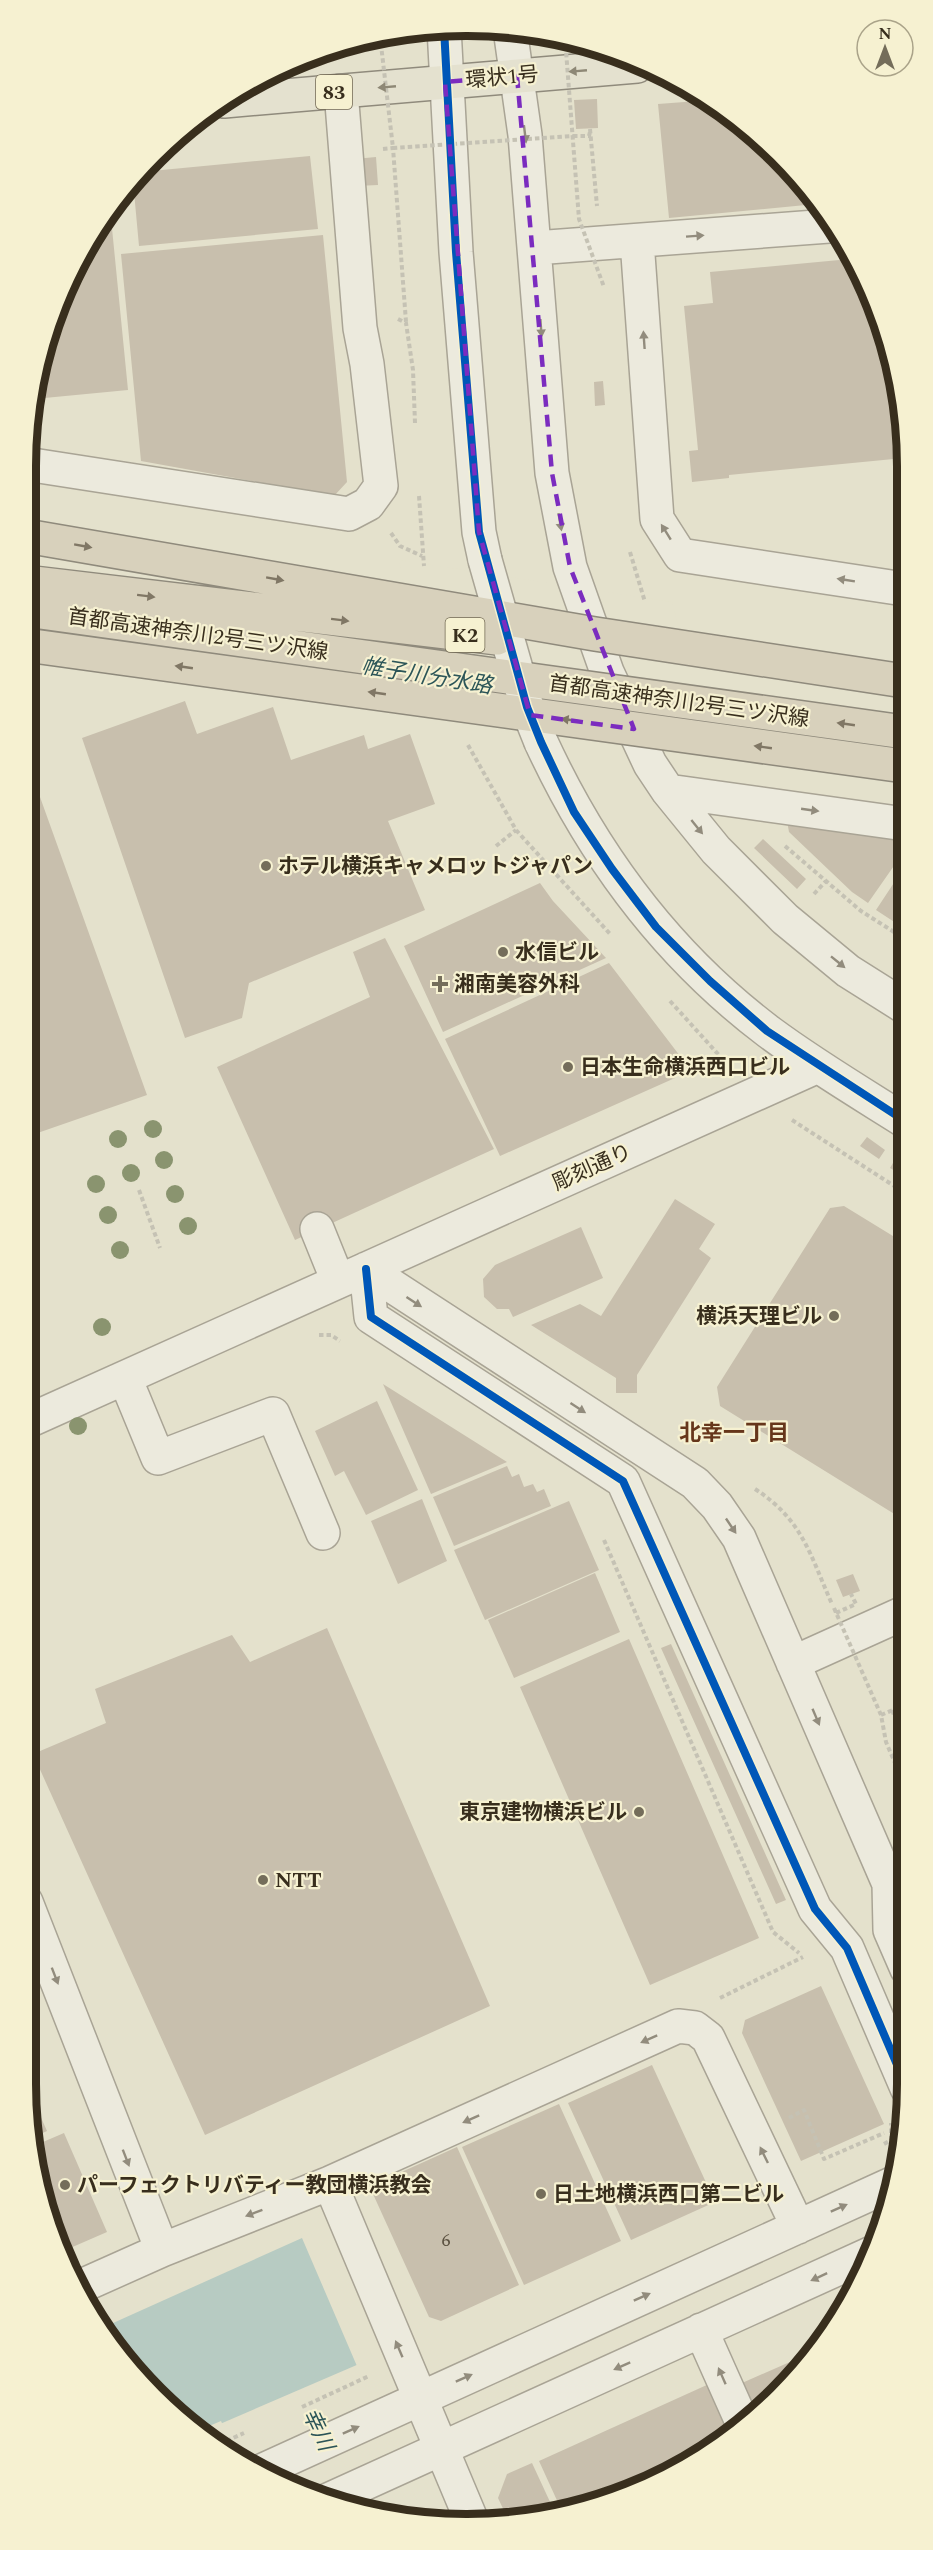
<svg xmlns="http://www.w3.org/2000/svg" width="933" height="2550" viewBox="0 0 933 2550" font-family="Spectral,'Noto Sans JP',serif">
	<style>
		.water { fill: #b7cbc2 }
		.pier { fill: #e4e1cc }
		.building { fill: #c8bfad }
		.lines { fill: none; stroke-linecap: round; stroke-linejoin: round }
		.minor-casing { stroke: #a9a495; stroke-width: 36 }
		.major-casing { stroke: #8f8a7c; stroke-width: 36 }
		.path { stroke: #c5c2b4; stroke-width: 4; stroke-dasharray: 4.5 3; stroke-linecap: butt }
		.minor { stroke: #eceadd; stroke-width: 33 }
		.major { stroke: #e4e1cf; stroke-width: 33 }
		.minor-bridge-casing { stroke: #a9a495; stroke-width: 36; stroke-linecap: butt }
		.highway-bridge-casing { stroke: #8f8a7c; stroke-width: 36; stroke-linecap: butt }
		.path-bridge { stroke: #c5c2b4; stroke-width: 4; stroke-dasharray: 4.5 3; stroke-linecap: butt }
		.minor-bridge { stroke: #eceadd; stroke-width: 33 }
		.highway-bridge { stroke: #d8d1bc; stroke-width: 33 }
		.cycleway-casing { stroke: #f6f1d1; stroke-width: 11 }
		.cycleway { stroke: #0057b8; stroke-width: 8 }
		.tree { fill: #8a946f }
		.oneway { fill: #8e8876 }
		.oneway2 { fill: #928c7d }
		.oneway3 { fill: #807765 }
		.marked { fill: none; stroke: #7b2cbf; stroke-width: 4.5; stroke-dasharray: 12 8; stroke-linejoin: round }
		.poi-dot { fill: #746d5a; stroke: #f6f1d1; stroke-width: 2 }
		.labels { text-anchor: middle; stroke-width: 4.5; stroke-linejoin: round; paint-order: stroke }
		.number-label { font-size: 18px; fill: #5c5241 }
		.shield { fill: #f6f1d1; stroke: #716853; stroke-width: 1.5 }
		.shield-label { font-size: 20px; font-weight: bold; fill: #382e1d }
		.street-label { font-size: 21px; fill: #382e1d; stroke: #f6f1d1 }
		.poi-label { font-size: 21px; font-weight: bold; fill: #382e1d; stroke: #f6f1d1; text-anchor: start }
		.water-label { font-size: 22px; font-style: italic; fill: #2c5558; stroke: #f6f1d1 }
		.neighbourhood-label { font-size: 22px; font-weight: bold; fill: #66361b; stroke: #f6f1d1 }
		.rim { fill: none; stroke: #382e1d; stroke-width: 8 }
	</style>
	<rect width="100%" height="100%" fill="#e4e1cc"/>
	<path class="water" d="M302 2238 423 2520 409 2521 325 2501 238 2459 221 2421 202 2429 135 2374 102 2328Z"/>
	<path class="pier" d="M399 560 672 602 714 757 432 723Z
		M359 2364 422 2512 404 2520 325 2501 246 2466 233 2455 220 2424Z"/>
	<path class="building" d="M597 99 598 128 576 129 574 100Z
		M711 100 798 176 816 204 669 218 658 104Z
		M310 156 318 229 139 246 133 181 141 172Z
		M376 157 378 185 356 186 355 159Z
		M110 208 128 390 34 399 41 352 71 271Z
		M323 235 347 482 334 496 141 461 121 254Z
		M850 259 874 297 904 409V458L729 475V478L692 482 689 451 698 450 684 306 713 303 710 272Z
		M603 381 605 405 595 406 594 382Z
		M185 701 197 734 273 707 291 760 364 735 368 749 410 734 435 804 388 821 425 910 249 983 242 1018 185 1038 82 738Z
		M26 758 147 1095 26 1137Z
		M787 821 905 826V850L868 903 852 892 789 832Z
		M763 839 806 879 797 889 754 848Z
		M905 866V929L876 910Z
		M540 883 553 901 606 958 443 1032 404 946Z
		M385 938 494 1149 295 1240 217 1067 370 997 353 952Z
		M609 963 680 1056 675 1078 500 1156 445 1039Z
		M867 1137 885 1150 879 1159 860 1146Z
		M897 1156 905 1161V1177L890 1168Z
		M675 1199 715 1224 699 1249 711 1258 637 1375V1393H616V1378L531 1325 580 1304 601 1316Z
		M844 1206 906 1244V1513L896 1515 720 1406 717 1387 830 1208Z
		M581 1227 603 1278 513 1317 509 1309H497L484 1297 483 1279 495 1265Z
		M383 1384 507 1462 431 1494Z
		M377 1401 418 1490 366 1515 344 1471 335 1476 315 1431Z
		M507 1466 512 1477 519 1474 524 1487 533 1484 537 1492 544 1489 551 1506 454 1546 433 1497Z
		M422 1499 447 1561 398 1584 371 1521Z
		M569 1501 599 1570 485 1620 454 1550Z
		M595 1573 620 1632 514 1678 488 1620Z
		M853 1574 860 1591 843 1597 836 1580Z
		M327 1628 490 2006 205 2135 33 1754 106 1723 95 1689 232 1635 250 1662Z
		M629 1639 759 1938 650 1985 520 1687Z
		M671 1644 786 1900 776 1904 661 1648Z
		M907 1737V1757L902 1759 895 1742Z
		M821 1986 884 2124 801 2161 742 2033 745 2020Z
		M652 2065 715 2202 631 2240 568 2103Z
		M26 2084 47 2131 34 2137 32 2123Z
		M559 2104 621 2241 524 2285 462 2147Z
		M64 2133 107 2232 61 2252 49 2226 36 2145Z
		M457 2147 519 2285 441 2321 429 2317 373 2194 375 2184Z
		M824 2340 817 2352 808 2360 803 2349Z
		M799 2358 802 2365 754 2410 742 2383Z
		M709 2384 731 2432 711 2450 636 2491 553 2516H538L560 2507 539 2461Z
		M532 2463 551 2504 524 2517H507L498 2498 507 2474Z"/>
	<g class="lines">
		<g class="minor-casing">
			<path id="minor" d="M444 28 456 252 479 532 485 560
				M510 29 525 135 552 473 570 567 607 672 650 764 668 791 716 850 785 919 848 971 905 1007
				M637 241 657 519 680 555 904 589
				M535 248 829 226
				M26 464 349 514 368 504 381 486 367 364 360 328 341 91
				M541 742C594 857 667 955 769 1032 812 1064 859 1092 905 1121
				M668 791 905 824
				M317 1229 338 1281
				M366 1269 371 1317 623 1481 815 1909 847 1948 907 2088
				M366 1269 695 1483 717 1506 739 1538 889 1884 890 1930 907 1969
				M125 1378 158 1458 273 1414 323 1533
				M26 1422 818 1066
				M793 1663 906 1612
				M26 1902 162 2250
				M330 2183 471 2519
				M77 2288 162 2250 330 2183 678 2026 695 2028 708 2038 798 2227
				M701 2330 742 2422
				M259 2472 894 2183
				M326 2501 872 2253"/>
		</g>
		<g class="major-casing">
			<path id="major" d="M224 101 637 66"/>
		</g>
		<path class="path" d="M590 129 597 206
			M573 136H589L590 132
			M383 149 393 148 406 322
			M398 319 406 323 413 370 415 423
			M419 496 424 566
			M391 533 400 546 422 556
			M630 552 645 602
			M468 745 516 830 611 935
			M496 846 516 830
			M785 846 861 911 905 939
			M814 894 826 881
			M670 1001 727 1064
			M792 1120 905 1193
			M139 1190 160 1248
			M319 1335H331L340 1341
			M26 1466 36 1461
			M755 1489C803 1520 810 1555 832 1604
			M604 1540 773 1932 799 1953
			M892 1710 904 1739
			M720 1998 803 1957
			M789 2118 804 2110 824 2159 884 2133
			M884 2144 891 2140V2123
			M302 2407 369 2376
			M220 2444 244 2433"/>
		<use href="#minor" class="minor"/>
		<use href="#major" class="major"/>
		<g class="minor-bridge-casing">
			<path id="minor-bridge" d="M485 560 527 707 541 742"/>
		</g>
		<g class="highway-bridge-casing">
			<path id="highway-bridge" d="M26 536 595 634 904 681
				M26 582 497 638
				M26 610 904 732
				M26 645 904 766"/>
		</g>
		<path class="path-bridge" d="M380 36 393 148 573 136
			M565 38 579 219 604 287
			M834 1608 881 1715 886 1742 898 1770 907 1766
			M836 1613 856 1604 851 1594
			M881 1715 907 1704"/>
		<use href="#minor-bridge" class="minor-bridge"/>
		<use href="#highway-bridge" class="highway-bridge"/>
		<g class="cycleway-casing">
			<path id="cycleway" d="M444 28 456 252 479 532 527 707 541 742 574 812 612 869 656 927 710 981 767 1031 905 1121
				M366 1269 371 1317 623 1481 815 1909 847 1948 907 2088"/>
		</g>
		<use href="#cycleway" class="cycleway"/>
	</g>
	<g class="tree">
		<circle cx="153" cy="1129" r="9"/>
		<circle cx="118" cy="1139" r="9"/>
		<circle cx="164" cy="1160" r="9"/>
		<circle cx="131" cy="1173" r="9"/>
		<circle cx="96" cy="1184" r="9"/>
		<circle cx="175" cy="1194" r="9"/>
		<circle cx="108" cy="1215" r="9"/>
		<circle cx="188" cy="1226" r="9"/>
		<circle cx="120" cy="1250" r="9"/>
		<circle cx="102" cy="1327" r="9"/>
		<circle cx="78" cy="1426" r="9"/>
	</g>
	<defs><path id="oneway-solid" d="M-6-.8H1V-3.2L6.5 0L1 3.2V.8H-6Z" transform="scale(1.5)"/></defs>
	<g class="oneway">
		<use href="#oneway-solid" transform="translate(578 71) rotate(175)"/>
		<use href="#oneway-solid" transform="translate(387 87) rotate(175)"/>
	</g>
	<g class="oneway2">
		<use href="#oneway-solid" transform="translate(525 134) rotate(83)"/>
		<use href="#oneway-solid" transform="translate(695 236) rotate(-4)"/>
		<use href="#oneway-solid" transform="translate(541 328) rotate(86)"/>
		<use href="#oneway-solid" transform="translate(644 340) rotate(-94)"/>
		<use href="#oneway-solid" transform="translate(560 522) rotate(80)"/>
		<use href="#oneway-solid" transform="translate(666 532) rotate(-122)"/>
		<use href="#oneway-solid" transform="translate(846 580) rotate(-171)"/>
		<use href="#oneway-solid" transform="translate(810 810) rotate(8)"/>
		<use href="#oneway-solid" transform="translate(697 827) rotate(51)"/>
		<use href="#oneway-solid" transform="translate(838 962) rotate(39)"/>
		<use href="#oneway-solid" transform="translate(414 1302) rotate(33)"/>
		<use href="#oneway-solid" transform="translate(578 1408) rotate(33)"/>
		<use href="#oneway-solid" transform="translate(731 1526) rotate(56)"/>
		<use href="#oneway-solid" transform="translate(816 1717) rotate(67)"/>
		<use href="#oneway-solid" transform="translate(55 1976) rotate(69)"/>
		<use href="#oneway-solid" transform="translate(649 2039) rotate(156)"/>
		<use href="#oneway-solid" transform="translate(471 2119) rotate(156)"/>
		<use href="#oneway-solid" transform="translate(764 2155) rotate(-116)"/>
		<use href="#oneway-solid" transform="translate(126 2158) rotate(69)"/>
		<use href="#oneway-solid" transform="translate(839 2208) rotate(-24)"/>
		<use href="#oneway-solid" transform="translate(254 2213) rotate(159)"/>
		<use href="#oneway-solid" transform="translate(819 2277) rotate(155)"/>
		<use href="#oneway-solid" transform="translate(642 2297) rotate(-24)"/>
		<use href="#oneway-solid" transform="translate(399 2349) rotate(-113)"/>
		<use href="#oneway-solid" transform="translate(622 2366) rotate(156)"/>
		<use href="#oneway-solid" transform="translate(722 2376) rotate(-114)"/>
		<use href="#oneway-solid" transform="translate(464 2378) rotate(-24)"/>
		<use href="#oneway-solid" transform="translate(351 2430) rotate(-24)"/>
	</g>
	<g class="oneway3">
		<use href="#oneway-solid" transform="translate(83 546) rotate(10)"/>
		<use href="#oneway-solid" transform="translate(275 579) rotate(10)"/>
		<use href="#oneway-solid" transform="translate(146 596) rotate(7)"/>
		<use href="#oneway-solid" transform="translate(340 620) rotate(7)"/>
		<use href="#oneway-solid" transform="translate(184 667) rotate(-172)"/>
		<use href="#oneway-solid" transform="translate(377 693) rotate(-172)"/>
		<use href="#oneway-solid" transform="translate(570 720) rotate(-172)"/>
		<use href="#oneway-solid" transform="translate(846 724) rotate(-172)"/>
		<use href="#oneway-solid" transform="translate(763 747) rotate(-172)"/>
	</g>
	<path class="marked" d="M517 76 552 473 570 567 634 729 530 715 479 532 445 82Z"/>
	<g class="poi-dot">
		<circle cx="266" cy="866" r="6"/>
		<circle cx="503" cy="952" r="6"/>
		<path d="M437 975h6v6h6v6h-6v6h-6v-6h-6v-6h6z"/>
		<circle cx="568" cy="1067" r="6"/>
		<circle cx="834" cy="1316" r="6"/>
		<circle cx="639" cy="1812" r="6"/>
		<circle cx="263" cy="1880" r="6"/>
		<circle cx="65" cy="2185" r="6"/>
		<circle cx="541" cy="2194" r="6"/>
	</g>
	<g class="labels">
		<g class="number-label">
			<text x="446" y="2246">6</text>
		</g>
		<g class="shield">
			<rect x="316" y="75" width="36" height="34" rx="4.5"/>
			<rect x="445.5" y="618" width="39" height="34" rx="4.5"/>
		</g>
		<g class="shield-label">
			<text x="334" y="99">83</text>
			<text x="465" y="642">K2</text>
		</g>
		<g class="street-label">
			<text transform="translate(502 77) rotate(-5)" y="7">環状1号</text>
			<text transform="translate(198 634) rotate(8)" y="7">首都高速神奈川2号三ツ沢線</text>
			<text transform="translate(679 701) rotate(8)" y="7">首都高速神奈川2号三ツ沢線</text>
			<text transform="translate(592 1167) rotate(-24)" y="7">彫刻通り</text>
		</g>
		<g class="poi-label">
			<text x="278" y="873">ホテル横浜キャメロットジャパン</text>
			<text x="515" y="959">水信ビル</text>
			<text x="454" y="991">湘南美容外科</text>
			<text x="580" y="1074">日本生命横浜西口ビル</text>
			<text x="822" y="1323" text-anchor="end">横浜天理ビル</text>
			<text x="627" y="1819" text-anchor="end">東京建物横浜ビル</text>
			<text x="275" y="1887">NTT</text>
			<text x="77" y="2192">パーフェクトリバティー教団横浜教会</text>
			<text x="553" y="2201">日土地横浜西口第二ビル</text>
		</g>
		<g class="water-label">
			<text transform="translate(427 675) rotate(9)" y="8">帷子川分水路</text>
			<text transform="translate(319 2429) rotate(65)" y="8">幸川</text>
		</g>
		<g class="neighbourhood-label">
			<text x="734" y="1440">北幸一丁目</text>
		</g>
	</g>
	<path d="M0 0H933V2550H0ZM466 36H467A430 430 0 0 1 897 466V2084A430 430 0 0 1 467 2514H466A430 430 0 0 1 36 2084V466A430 430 0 0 1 466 36Z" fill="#f6f1d1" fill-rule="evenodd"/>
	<path class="rim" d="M466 36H467A430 430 0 0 1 897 466V2084A430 430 0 0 1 467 2514H466A430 430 0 0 1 36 2084V466A430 430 0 0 1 466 36Z"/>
	<g transform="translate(885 48)"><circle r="28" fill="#f6f1d1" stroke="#aaa389" stroke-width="1.5"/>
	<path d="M0-4.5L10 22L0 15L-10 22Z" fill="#746d5a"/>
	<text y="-9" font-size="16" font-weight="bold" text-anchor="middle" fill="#382e1d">N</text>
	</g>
</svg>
